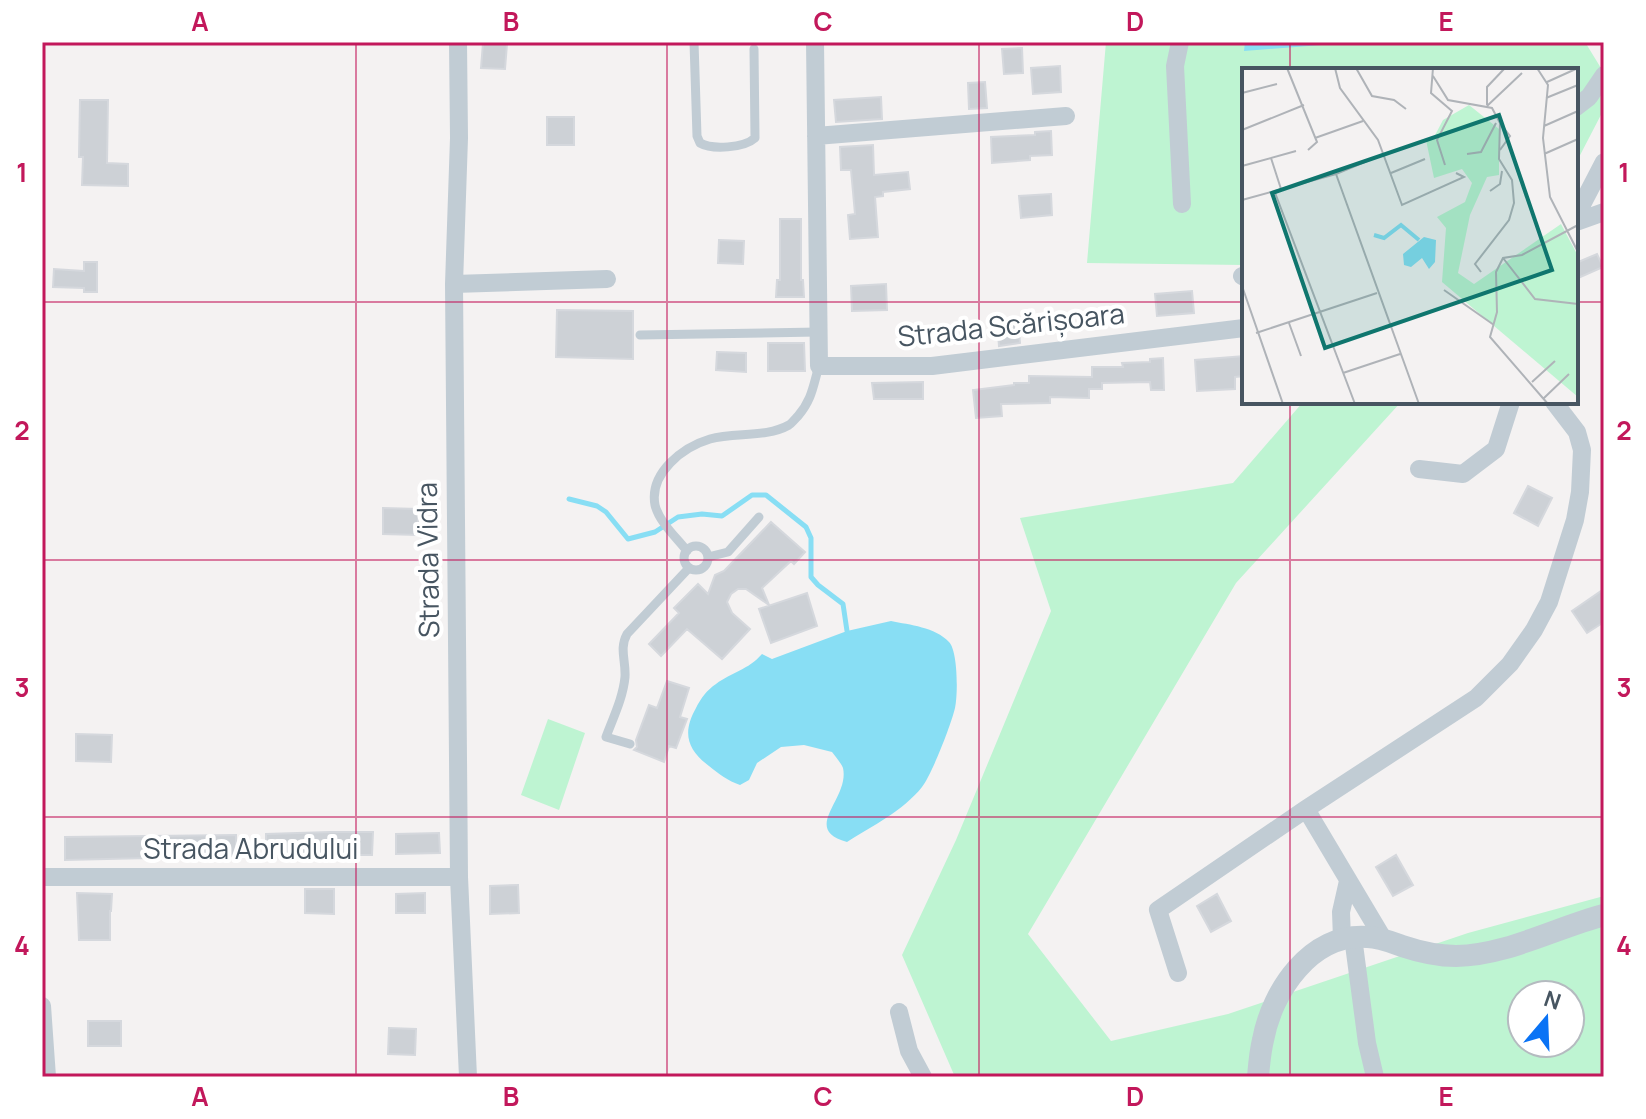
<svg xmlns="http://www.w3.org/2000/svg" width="1646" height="1119" viewBox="0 0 1646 1119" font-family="Manrope,sans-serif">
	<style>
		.green { fill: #bef4d2; fill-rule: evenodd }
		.water { fill: #88def4 }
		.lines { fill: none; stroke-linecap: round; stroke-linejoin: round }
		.stream { stroke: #88def4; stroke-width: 5 }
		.building { fill: #cdd1d6; stroke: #d5d8dd; stroke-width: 2 }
		.service { stroke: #c1ccd4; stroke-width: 9 }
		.minor { stroke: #c1ccd4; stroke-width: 18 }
		.tertiary { stroke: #c1ccd4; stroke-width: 22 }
		.grid { fill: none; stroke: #c2185b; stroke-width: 2; stroke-opacity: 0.55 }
		.labels { text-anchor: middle; stroke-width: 8; stroke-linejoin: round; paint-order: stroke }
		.street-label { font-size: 28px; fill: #475561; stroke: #fff }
		.inset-river { fill: none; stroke: #88def4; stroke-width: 4 }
		.inset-road { fill: none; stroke: #afb3b8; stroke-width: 2 }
		.view { fill: #0f766e; fill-opacity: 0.15; stroke: #0f766e; stroke-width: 4 }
		.inset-edge { fill: none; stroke: #475561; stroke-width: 4 }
		.neatline { fill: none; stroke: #c2185b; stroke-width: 3 }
		.grid-label { font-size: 26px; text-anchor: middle; font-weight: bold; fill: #c2185b }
	</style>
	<rect width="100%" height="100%" fill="#f4f2f2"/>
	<path class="green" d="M1106 42H1585L1604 73V109L1576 163V70H1244V265L1087 263Z
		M1303 402H1401L1236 583 1028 934 1111 1041 1228 1014 1468 933 1604 896V1077H955L902 955 956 840 1051 611 1020 518 1233 483ZM1522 995H1570V1043H1522Z
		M548 719 585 733 559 810 521 795Z"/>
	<path class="water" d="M1245 42H1321V45L1244 51Z
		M891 621C910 625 935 627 949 642 958 651 958 695 955 708 951 725 932 774 922 787 903 811 872 826 847 842 800 829 850 799 843 768 841 763 835 756 832 752L804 745 781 747 757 763 749 780 740 785C728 781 719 774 709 766 687 749 682 733 696 708 701 698 707 690 716 684 732 672 748 670 762 654L772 659 847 631Z"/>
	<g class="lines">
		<path class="stream" d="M569 499 597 506 606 512 628 539 655 532 678 517 702 514 722 516 752 495H766L806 527 811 538V577L818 585 843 604 847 631"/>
	</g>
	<path class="building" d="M483 43 507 44 505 69 481 68Z
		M1022 48 1023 73 1004 74 1002 49Z
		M1060 66 1061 92 1033 94 1031 68Z
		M985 82 987 108 969 109 968 83Z
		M881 97 882 119 836 122 834 100Z
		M80 100H108L107 163 128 164V186L82 185 83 157H79Z
		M547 117H574V145H547Z
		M1051 131 1052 155 1030 156V160L992 163 991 137 1035 135V132Z
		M873 145 874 175 908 172 910 189 883 192V196L875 197 878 237 850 239 848 215 855 214 851 170H841L840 147Z
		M1051 194 1052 215 1021 218 1019 196Z
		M780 219H801V280H803L804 297H776L777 280H780Z
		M719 240 744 241 743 264 718 263Z
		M1597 254 1603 267 1576 279V263Z
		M84 262H97V292H84V288L53 287 54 269 84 271Z
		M886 284 887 310 852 311 851 286Z
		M1192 291 1194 313 1157 316 1155 294Z
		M557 310 633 311V359L556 357Z
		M1018 319 1020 343 999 346 997 321Z
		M768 343H804L805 371H768Z
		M717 352 746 353V372L716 370Z
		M1244 356V376L1235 377V389L1197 391 1195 360Z
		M1163 358 1164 390H1151L1150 382 1102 383V389H1089V398L1050 397V403L1001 404 1002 416 976 418 973 390 1014 385V383H1029V376L1092 377V367H1123L1122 363 1150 362V359Z
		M923 382V399H874L872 383Z
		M1528 486 1552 498 1538 526 1514 513Z
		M383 508 418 509V535L383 534Z
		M771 522 805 552 794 564 791 561 762 588 769 605 746 589H738L731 594 727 602 732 613 750 629 722 659 687 629 661 656 649 644 679 613 674 608 698 584 708 594 715 575 724 571Z
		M1604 589V622L1587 633 1572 611Z
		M807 593 817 626 771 643 759 609Z
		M667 681 689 688 680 717 687 719 676 748 669 746 664 762 634 750 637 747 636 740 649 705 657 708Z
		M76 734 112 735 111 762 76 761Z
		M330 832H373L372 855H266V834Z
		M439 833 440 853 396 854V834Z
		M236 835V856L65 860V837Z
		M1396 855 1413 885 1393 896 1376 867Z
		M518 885 519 913 490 914V886Z
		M305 889H334V914L305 913Z
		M77 893 112 894 111 911H110V940H79Z
		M425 893V913H396V894Z
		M1217 894 1231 921 1211 932 1197 906Z
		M88 1021H121V1046H88Z
		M389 1028 416 1029 415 1055 388 1054Z"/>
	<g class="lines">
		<path class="service" d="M694 42 697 136 700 143C712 150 744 148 755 138L754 49
			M640 335 818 332
			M684 558a12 12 0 1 1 24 0a12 12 0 1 1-24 0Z
			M687 551C677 538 659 522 655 505 649 473 683 447 710 439 735 432 766 438 789 425 791 424 796 418 798 416 812 400 813 386 819 366
			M708 557 728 552 759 517
			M630 744 606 737C613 718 623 698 625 677 626 660 619 649 627 634L689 568"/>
		<path class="minor" d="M458 42 459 138 454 284 459 877 468 1077
			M815 42 819 366H932L1244 328
			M1180 42 1175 66 1182 204
			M1576 107 1589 97 1604 75
			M816 136 1066 116
			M1576 216 1604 162
			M1576 222 1604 212
			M1242 276 1244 277
			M454 284 607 279
			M1419 469 1463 474 1496 449 1511 402
			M1306 809 1384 940
			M42 877H459
			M1353 937 1367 1043 1375 1077
			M1342 939 1341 912 1348 881
			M1178 973 1158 910 1306 809 1476 698 1510 664 1534 630 1549 602 1575 520 1580 492 1582 450 1577 432 1554 402
			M42 1006 47 1077
			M899 1012 909 1051 923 1077"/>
		<path class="tertiary" d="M1258 1077C1259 1065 1260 1052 1263 1040 1272 991 1311 933 1367 937 1379 937 1391 942 1402 946 1420 952 1438 956 1456 956 1507 955 1555 928 1604 915"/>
	</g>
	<path class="grid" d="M356 42V1077M667 42V1077M979 42V1077M1290 42V70M42 302H1244M1576 302H1604M1290 402V1077M42 560H1604M42 817H1604"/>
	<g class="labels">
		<g class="street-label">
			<text transform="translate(1011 325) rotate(-6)" y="10">Strada Scărișoara</text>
			<text transform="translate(428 560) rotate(-91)" y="10">Strada Vidra</text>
			<text x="251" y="859">Strada Abrudului</text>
		</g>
	</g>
	<g transform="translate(1242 68)">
		<rect width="336" height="336" fill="#f4f2f2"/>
		<path d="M227 37 257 61V107L245 109 228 147 216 205 232 216 319 156 336 188V329L200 214 204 160 195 149 223 134 230 115 220 101 192 110 184 72 191 71 201 52Z" fill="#bef4d2"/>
		<path d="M182 169 194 172 193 194 187 201 180 190 169 199 162 197 161 186Z" fill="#88def4"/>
		<path class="inset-river" d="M132 167 142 170 159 157 177 172"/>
		<path class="inset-road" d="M45 0 75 74 66 82M93 0 98 20 136 72 160 137 222 109 214 105M114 0 130 28 152 32 164 41M191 0 189 25 210 43 195 72 203 97M295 0 306 17 301 70 308 129 336 184M191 8 206 32 250 40 258 55 257 91 270 112 272 135 267 152 233 196 239 204M305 14 336 0M0 25 35 16M304 30 336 17M245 37V19L263 0M245 38 280 5M302 58 336 43M0 62 62 37M73 70 121 53M258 82 268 68 258 55M225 86 239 84 254 55M302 86 336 71M29 90 39 121M0 98 54 83M149 105 183 91M94 106 177 336M32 122 113 336M248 123 258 116 260 103M0 132 94 106 142 86M261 190 293 231 336 236M0 218 41 336M202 222 252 257M47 255 59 288M14 265 135 225M101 305 158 286M290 314 313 293M302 330 327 306M306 336 248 269 255 244 254 204 261 190 280 187 336 157"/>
		<path class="view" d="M257 47 310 202 83 280 30 125Z"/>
		<rect width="336" height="336" class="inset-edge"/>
	</g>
	<rect width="1646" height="1119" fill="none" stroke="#ffffff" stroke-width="88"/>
	<g transform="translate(1546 1019) rotate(19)"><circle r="38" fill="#ffffff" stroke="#b5bbc0" stroke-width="2"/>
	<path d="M0-6L14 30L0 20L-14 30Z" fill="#0a73f5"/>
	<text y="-12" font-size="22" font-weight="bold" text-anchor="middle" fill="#475561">N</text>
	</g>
	<rect x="44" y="44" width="1558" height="1031" class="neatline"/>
	<g class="grid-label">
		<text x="200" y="31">A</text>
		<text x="511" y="31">B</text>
		<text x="823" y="31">C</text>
		<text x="1135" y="31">D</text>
		<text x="1446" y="31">E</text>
		<text x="22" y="182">1</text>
		<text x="1624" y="182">1</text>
		<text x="22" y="440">2</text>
		<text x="1624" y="440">2</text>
		<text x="22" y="697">3</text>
		<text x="1624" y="697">3</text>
		<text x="22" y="955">4</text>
		<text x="1624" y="955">4</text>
		<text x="200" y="1106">A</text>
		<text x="511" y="1106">B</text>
		<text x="823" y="1106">C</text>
		<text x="1135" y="1106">D</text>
		<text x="1446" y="1106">E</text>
	</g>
</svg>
